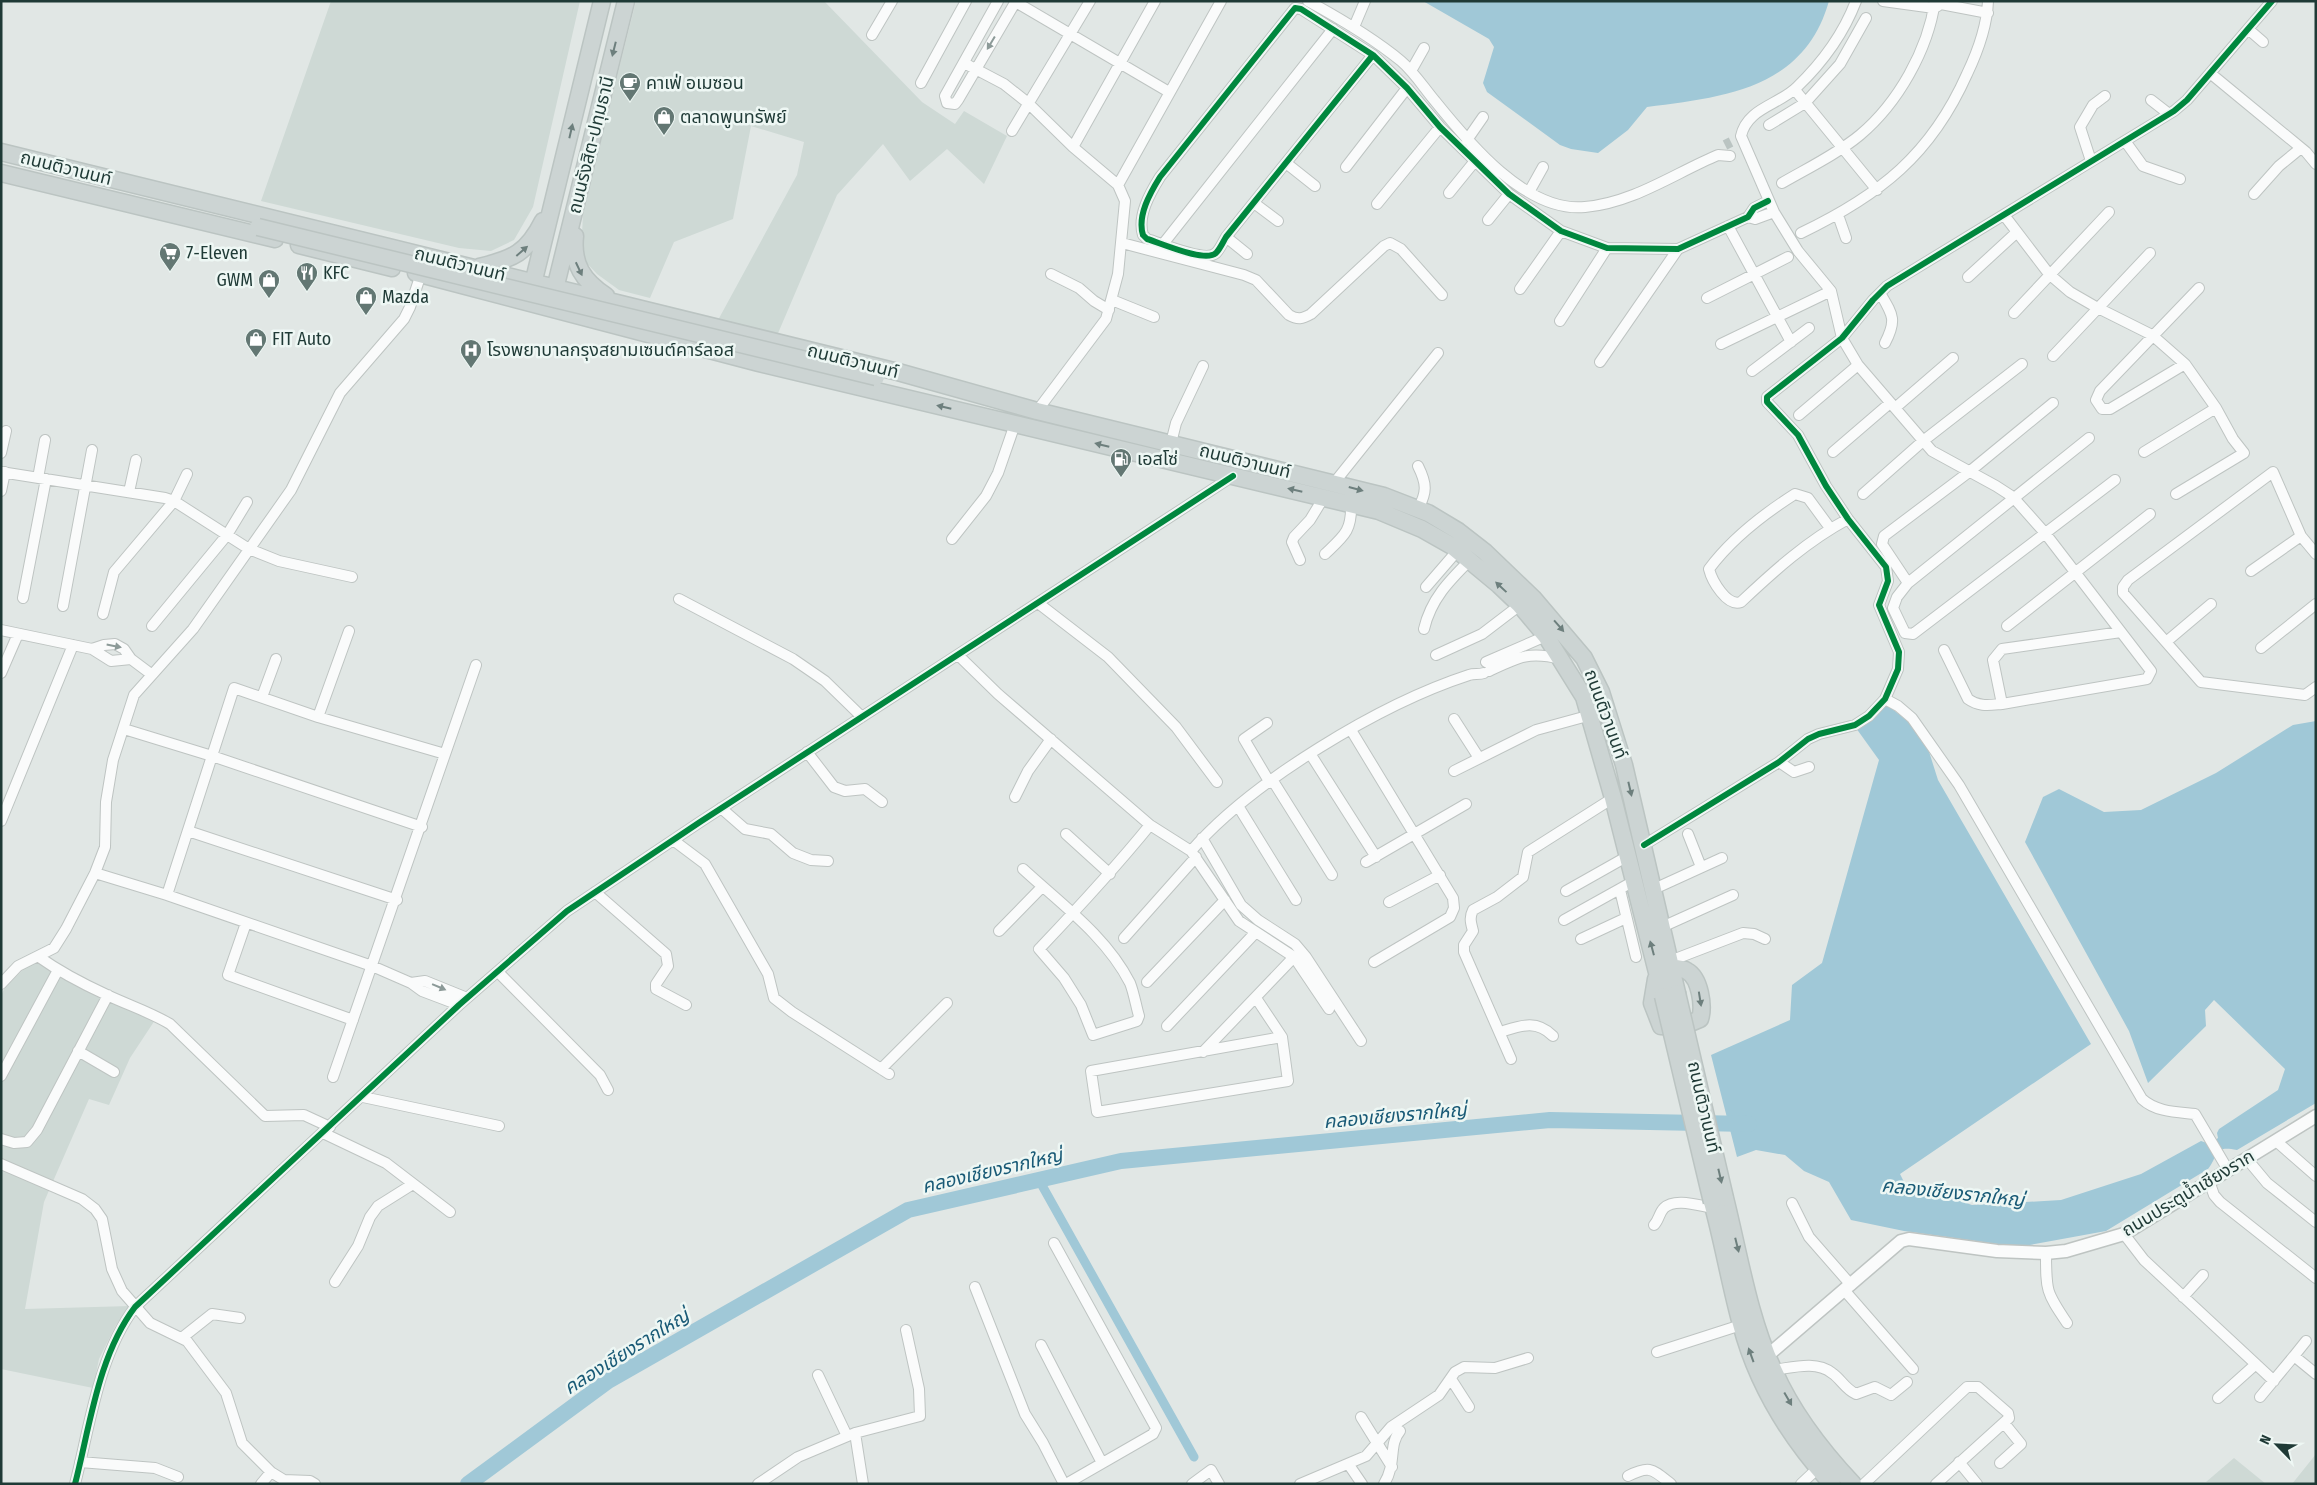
<svg xmlns="http://www.w3.org/2000/svg" width="2317" height="1485" viewBox="0 0 2317 1485" font-family="'Fira Sans Condensed','Noto Sans Thai',sans-serif">
	<style>
		.built { fill: #ced9d5 }
		.water { fill: #a0c8d7 }
		.lines { fill: none; stroke-linecap: round; stroke-linejoin: round }
		.canal { stroke: #a0c8d7; stroke-width: 9 }
		.river { stroke: #a0c8d7; stroke-width: 16 }
		.minor-tunnel { stroke: #bac4c2; stroke-width: 10; stroke-dasharray: 10 5; stroke-linecap: butt }
		.minor-casing { stroke: #bec4c2; stroke-width: 12 }
		.tertiary-casing { stroke: #bec4c2; stroke-width: 15 }
		.primary-casing { stroke: #bbc4c2; stroke-width: 19 }
		.minor { stroke: #fafbfb; stroke-width: 10 }
		.tertiary { stroke: #fafbfb; stroke-width: 12 }
		.primary { stroke: #ccd4d3; stroke-width: 16 }
		.primary-bridge-casing { stroke: #bbc4c2; stroke-width: 19; stroke-linecap: butt }
		.primary-bridge { stroke: #ccd4d3; stroke-width: 16 }
		.cycleway-casing { stroke: #eef7f4; stroke-width: 9 }
		.cycleway { stroke: #00873e; stroke-width: 6 }
		.oneway { fill: #8c9a98 }
		.oneway2 { fill: #6d7f7d }
		.labels { text-anchor: middle; stroke-width: 5; stroke-linejoin: round; paint-order: stroke }
		.poi-label { font-size: 18px; fill: #1f3a36; stroke: #eef7f4; text-anchor: start }
		.street-label { font-size: 18px; fill: #1f3a36; stroke: #eef7f4 }
		.water-label { font-size: 19px; font-style: italic; fill: #195a76; stroke: #eef7f4 }
	</style>
	<rect width="100%" height="100%" fill="#e1e7e5"/>
	<path class="built" d="M331 1H580L533 207 514 240 491 251 459 248 261 201Z
		M636 1H824L922 102 955 124 964 111 1007 136 984 184 947 149 910 181 883 144 837 195 776 338 717 322 797 175 804 142 751 126 733 219 674 242 650 298 619 290 597 274 581 257 583 213Z
		M50 959 157 1017 130 1058 109 1105 89 1099 44 1202 25 1309 130 1306 116 1325 99 1359 93 1388 1 1369V996L5 987 28 965Z
		M2316 1454V1484H2292Z
		M2234 1458 2266 1484 2206 1482Z"/>
	<path class="water" d="M1423 1H1829C1804 89 1725 97 1647 107L1628 130 1598 153 1571 149 1560 145 1487 92 1483 83 1494 47 1489 39Z
		M1886 704 1905 719 1925 739 1938 780 2091 1044 1900 1174 1904 1182 1972 1205 2061 1200 2141 1174 2201 1141 2210 1144 2218 1138 2217 1133 2219 1129 2278 1090 2285 1069 2214 1000 2205 1010 2206 1026 2148 1083 2129 1031 2025 842 2043 797 2059 789 2104 812 2141 810 2216 773 2293 725 2316 721V1103L2237 1150C2212 1145 2219 1156 2208 1169L2106 1231 2019 1247 1904 1231 1851 1220 1829 1182 1804 1171 1785 1155 1756 1150 1737 1157 1711 1055 1790 1020 1792 985 1822 963 1879 760 1856 728Z"/>
	<g class="lines">
		<path class="canal" d="M1039 1180 1194 1457"/>
		<path class="river" d="M468 1484 608 1381 908 1210 1121 1161 1550 1120 1749 1124"/>
		<path class="minor-tunnel" d="M1725 145 1731 142"/>
		<g class="minor-casing">
			<path id="minor" d="M998 1 945 96 947 103 955 104 958 100 1016 1
				M1014 1 1169 92
				M1308 1C1341 19 1372 37 1401 61 1414 72 1424 88 1435 101 1468 142 1526 213 1585 207 1633 203 1675 173 1718 155L1730 156
				M1856 1C1843 35 1823 62 1797 87 1779 105 1747 108 1741 136L1774 212 1798 251 1831 291 1842 338 1858 365 1932 451 1996 486 2013 497 2045 533 2151 671 2147 679 2002 704C1989 705 1979 707 1968 699L1944 650
				M1883 1 1934 8 1938 6
				M1939 1 1941 4 1988 13
				M1354 27 1365 1
				M2248 29 2263 42
				M872 35 892 1
				M1373 55 1226 237C1223 242 1220 249 1216 253 1205 263 1161 243 1147 239L1143 235C1137 216 1150 193 1160 177L1295 8 1301 9 1373 55 1407 88 1440 127 1509 194 1561 231 1607 248 1678 249 1748 217 1754 208 1768 201
				M964 63 1004 84 1028 103 1073 147 1118 185 1125 201 1118 274 1106 319 1037 411
				M1411 71 1424 48
				M2210 73 2306 152 2316 164
				M921 83 966 1
				M1795 90 1877 190
				M2151 100 2169 114
				M1769 125 1805 103 1840 64 1866 18
				M1012 131 1090 1
				M1467 140 1483 117
				M2125 141 2143 166 2180 179
				M1073 147 1155 1
				M2091 161 2080 127 2093 105 2105 96
				M1286 163 1315 186
				M1346 167 1407 88
				M1782 183C1808 168 1837 154 1860 135 1898 103 1928 50 1935 1
				M1118 185 1221 1
				M1529 192 1543 167
				M1449 193 1475 161
				M2254 194 2279 166 2301 148
				M1254 203 1278 221
				M1377 204 1440 127
				M1838 215 1846 238
				M2004 215 2049 274 2070 292 2096 307 2152 335 2185 364 2216 408 2233 439 2244 453 2176 494
				M1748 217 1755 219 1774 212
				M1488 220 1509 194
				M1728 226 1791 342
				M1801 233C1880 195 1931 155 1967 74 1978 51 1987 27 1988 1
				M1226 237 1247 254
				M1122 243 1244 275 1256 280 1289 315C1298 320 1302 319 1311 314L1384 246 1390 243 1401 249 1442 295
				M1163 244 1333 29
				M1051 274 1079 288 1094 301 1109 310
				M1968 277 2017 232
				M1520 289 1561 231
				M1880 293C1893 315 1897 320 1885 343
				M1707 298 1788 257
				M1112 300 1154 317
				M2014 313 2109 212
				M1560 321 1607 248
				M1721 344 1831 291
				M2053 356 2150 253
				M1600 362 1678 249
				M2185 364 2110 409H2102L2096 400 2100 391 2199 288
				M1752 371 1809 328
				M1895 408 1953 358
				M1799 415 1858 365
				M2089 438 1908 583 1897 597 1893 608 1905 633 1913 634 2115 480
				M1171 443 1176 423 1203 366
				M1833 452 1890 403
				M2144 452 2216 408
				M1 453 6 431
				M1418 466C1427 484 1427 492 1418 509
				M1 472 165 498 174 501 249 549 279 561 352 577
				M38 478 45 440
				M1334 483 1438 353
				M1 491 5 472
				M129 492 136 460
				M1863 494 1923 441 2022 364
				M1830 528 1808 498 1795 494C1762 515 1732 538 1709 569 1712 581 1727 607 1741 602 1774 571 1807 541 1848 519
				M952 539 986 496 998 473 1015 424
				M1325 554C1344 536 1352 531 1351 504
				M2316 554 2301 536 2273 472 2128 580 2123 587V593L2201 682 2305 695 2316 687
				M1300 560 1292 542 1294 537 1310 520 1324 497
				M2251 571 2301 536
				M1908 583 1882 544 1884 536 1969 472 2053 403
				M1426 587 1458 550
				M23 598 46 479
				M679 599 793 659 825 681 862 717
				M1038 603 1108 657 1176 727 1217 782
				M63 606 92 450
				M103 614 114 572 174 501 187 474
				M152 626 227 535 247 502
				M2007 626 2150 514
				M1424 629C1431 599 1449 581 1470 560
				M1 630 92 649 111 661 131 659
				M2166 642 2211 604
				M2261 648 2316 604
				M92 649 104 645 115 644 124 649 131 659 151 674
				M958 655 998 694 1150 825 1191 851 1239 921 1294 957 1329 1009
				M1436 655 1482 634 1520 605
				M1486 662 1546 636
				M1489 671C1518 657 1529 651 1561 659
				M1 673 18 634
				M262 697 276 659
				M1885 699 1898 706 1912 718 1959 785 2142 1099C2156 1112 2177 1112 2195 1114L2228 1170
				M2002 704 1993 660 2002 649 2121 632
				M318 717 349 631
				M1454 719 1479 758
				M1267 723 1244 739 1270 783
				M124 729 212 756 422 827
				M1351 730 1453 898 1454 908 1450 917 1374 962
				M807 752 834 787 845 791 865 789 882 802
				M1311 755 1376 857
				M1779 762 1794 772 1809 767
				M1454 771 1536 730 1591 715
				M1273 781 1332 875
				M1015 797 1028 771 1051 739
				M1238 806 1296 900
				M721 808 745 829 771 834 793 853 811 860 828 861
				M1 821 73 645
				M188 831 397 900
				M1066 834 1110 874
				M1688 834 1701 867
				M1202 838 1241 905 1258 920 1295 944 1306 957 1361 1041
				M673 840 705 864 768 974 774 998 792 1012 889 1074
				M1644 845 1779 762 1808 739 1819 734 1855 725 1869 716 1885 699 1898 669 1899 652 1879 605 1888 581 1886 567 1848 519 1826 486 1798 435 1767 402V397L1842 338 1873 300 1887 286 2174 111 2187 100 2272 1
				M1191 851C1252 781 1380 704 1469 675 1474 673 1479 675 1484 673
				M1366 862 1466 804
				M1023 869C1061 904 1106 936 1130 983 1134 993 1136 1006 1139 1016L1137 1021 1093 1035 1081 1005 1064 978 1039 949 1041 947C1079 907 1115 868 1150 825
				M95 873 167 895 372 966 411 983 422 991 459 1005
				M1654 889 1722 858
				M1620 890 1636 957
				M1566 891 1628 856
				M595 892 666 954 668 966 656 984V989L686 1005
				M167 895 234 688 318 717 445 754
				M1389 902 1440 875
				M1564 920 1634 881
				M246 923 228 975 353 1020
				M1662 927 1733 895
				M999 931 1042 887
				M1124 938 1196 857
				M1581 939 1626 918
				M39 957C60 972 83 984 107 995 128 1005 150 1012 170 1024L265 1116 304 1115 330 1127
				M1670 961 1743 933 1754 934 1765 939
				M498 972 600 1075 608 1090
				M1147 982 1225 900
				M411 983 425 981 467 998
				M1 984 18 966 54 948 66 929 95 873 105 847 106 802 113 760 134 695 193 629 291 490 340 393 404 319 410 307 421 274
				M1256 998 1282 1037 1288 1081 1097 1112 1091 1071 1282 1037
				M1167 1026 1256 932
				M1500 1032C1520 1026 1536 1019 1553 1036
				M78 1051 114 1072
				M1203 1052 1294 957
				M1511 1059 1464 952V945L1473 931C1471 923 1469 918 1473 910L1497 897 1523 877 1528 852 1613 798
				M881 1069 947 1003
				M1 1076 58 970
				M333 1077 476 665
				M363 1097 499 1126
				M323 1133 386 1163 450 1212
				M1 1139 14 1143 27 1142 37 1130 108 995
				M2276 1141 2316 1176
				M2247 1159 2267 1183 2316 1222
				M1 1164 82 1199 95 1209 102 1219 112 1269 122 1291 150 1323 187 1341 226 1393 242 1443 271 1472 284 1480 310 1481 315 1484
				M2209 1181 2214 1195 2220 1202 2316 1278
				M1792 1203 1809 1237 1851 1285
				M1654 1225C1659 1220 1659 1213 1664 1208 1675 1197 1700 1206 1714 1208
				M2124 1234 2144 1260 2274 1381
				M1054 1243 1156 1428 1153 1434 1066 1484
				M2046 1253C2046 1291 2046 1292 2067 1323
				M335 1282 358 1246 370 1217 378 1206 413 1184
				M975 1287 1025 1414 1043 1443 1064 1484
				M1845 1291 1913 1369
				M2183 1297 2203 1275
				M183 1337 212 1314 240 1318
				M1041 1345 1102 1463
				M1657 1352 1741 1325
				M2294 1356 2306 1341
				M1773 1370C1791 1368 1816 1360 1832 1373 1841 1379 1845 1389 1856 1394L1875 1387 1891 1395 1907 1382
				M818 1375 847 1436
				M1451 1379 1469 1407
				M2260 1397 2294 1356 2316 1374
				M2218 1398 2256 1364
				M1361 1417 1392 1467
				M855 1433 863 1484
				M80 1462 155 1468 178 1477
				M1959 1462 1977 1484
				M2000 1463 2021 1444 2004 1423
				M1349 1465 1362 1484
				M1628 1476C1650 1465 1652 1469 1671 1484
				M75 1484C90 1426 98 1356 135 1307L459 1005 567 911 700 822 1233 476
				M261 1484 271 1472
				M758 1484 798 1457 855 1433 920 1416 919 1389 906 1330
				M1192 1484 1211 1470 1219 1484
				M1300 1484 1366 1456 1391 1427 1439 1395 1455 1372 1464 1367 1495 1368 1528 1358
				M1384 1484C1397 1463 1388 1445 1400 1431
				M1801 1484 1818 1468
				M1864 1484 1967 1387H1978L2008 1413 2009 1418 1936 1484"/>
		</g>
		<g class="tertiary-casing">
			<path id="tertiary" d="M1767 1356 1901 1241 1909 1239 1997 1251 2046 1253 2066 1251 2124 1234 2316 1116"/>
		</g>
		<g class="primary-casing">
			<path id="primary" d="M1 152 898 372 1037 411 1384 496 1428 513 1458 531 1485 552 1533 598 1584 658 1601 692 1624 765 1677 993
				M1 173 275 239
				M575 236C572 264 583 281 606 296
				M299 245 392 268
				M479 267C513 259 527 253 543 221
				M416 273 759 363 1379 511 1422 529 1452 546 1499 585 1520 605 1546 636 1584 697 1613 798 1663 996
				M531 292 602 1
				M553 297 626 1
				M1656 979 1652 1003 1661 1026 1681 1027 1700 1019C1704 1006 1700 978 1687 971 1683 968 1677 968 1672 968
				M1725 1198C1739 1254 1749 1319 1774 1371 1793 1414 1821 1450 1853 1484
				M1712 1202C1723 1242 1730 1284 1741 1324 1757 1385 1790 1438 1832 1484"/>
		</g>
		<use href="#minor" class="minor"/>
		<use href="#tertiary" class="tertiary"/>
		<use href="#primary" class="primary"/>
		<g class="primary-bridge-casing">
			<path id="primary-bridge" d="M258 227 876 377
				M1677 993 1725 1198
				M1663 996 1712 1202"/>
		</g>
		<use href="#primary-bridge" class="primary-bridge"/>
		<g class="cycleway-casing">
			<path id="cycleway" d="M1373 55 1226 237C1223 242 1220 249 1216 253 1205 263 1161 243 1147 239L1143 235C1137 216 1150 193 1160 177L1295 8 1301 9 1373 55 1407 88 1440 127 1509 194 1561 231 1607 248 1678 249 1748 217 1754 208 1768 201
				M1644 845 1779 762 1808 739 1819 734 1855 725 1869 716 1885 699 1898 669 1899 652 1879 605 1888 581 1886 567 1848 519 1826 486 1798 435 1767 402V397L1842 338 1873 300 1887 286 2174 111 2187 100 2272 1
				M75 1484C90 1426 98 1356 135 1307L459 1005 567 911 700 822 1233 476"/>
		</g>
		<use href="#cycleway" class="cycleway"/>
	</g>
	<defs><path id="oneway-solid" d="M-6-.8H1V-3.2L6.5 0L1 3.2V.8H-6Z" transform="scale(1.25)"/></defs>
	<g class="oneway">
		<use href="#oneway-solid" transform="translate(991 43) rotate(121)"/>
		<use href="#oneway-solid" transform="translate(114 646) rotate(11)"/>
		<use href="#oneway-solid" transform="translate(439 987) rotate(23)"/>
	</g>
	<g class="oneway2">
		<use href="#oneway-solid" transform="translate(614 49) rotate(104)"/>
		<use href="#oneway-solid" transform="translate(571 131) rotate(-77)"/>
		<use href="#oneway-solid" transform="translate(522 251) rotate(-41)"/>
		<use href="#oneway-solid" transform="translate(579 269) rotate(65)"/>
		<use href="#oneway-solid" transform="translate(944 407) rotate(-167)"/>
		<use href="#oneway-solid" transform="translate(1102 445) rotate(-166)"/>
		<use href="#oneway-solid" transform="translate(1356 489) rotate(15)"/>
		<use href="#oneway-solid" transform="translate(1295 490) rotate(-167)"/>
		<use href="#oneway-solid" transform="translate(1501 587) rotate(-137)"/>
		<use href="#oneway-solid" transform="translate(1559 626) rotate(49)"/>
		<use href="#oneway-solid" transform="translate(1630 789) rotate(77)"/>
		<use href="#oneway-solid" transform="translate(1652 948) rotate(-105)"/>
		<use href="#oneway-solid" transform="translate(1700 999) rotate(81)"/>
		<use href="#oneway-solid" transform="translate(1720 1176) rotate(77)"/>
		<use href="#oneway-solid" transform="translate(1737 1245) rotate(76)"/>
		<use href="#oneway-solid" transform="translate(1751 1355) rotate(-110)"/>
		<use href="#oneway-solid" transform="translate(1788 1399) rotate(60)"/>
	</g>
	<defs>
		<g id="cafe-pin" transform="scale(1.125)"><path d="M0 17L-7.5 6A9.5 9.5 0 1 1 7.5 6Z" fill="#637773" stroke="#eef7f4"/><path d="M-5.5-4.5H6V0H3Q3 3.5 0 3.5H-2.5Q-5.5 3.5-5.5 0ZM3-3.2v2h1.7v-2ZM-6 4.5H4V6H-6Z" fill="#fff"/></g>
		<g id="shop-pin" transform="scale(1.125)"><path d="M0 17L-7.5 6A9.5 9.5 0 1 1 7.5 6Z" fill="#637773" stroke="#eef7f4"/><path d="M-5-2.5h2.3a2.7 3.5 0 0 1 5.4 0H5L5.5 6h-11ZM-1.5-2.5h3a1.5 2.3 0 0 0-3 0Z" fill="#fff"/></g>
		<g id="supermarket-pin" transform="scale(1.125)"><path d="M0 17L-7.5 6A9.5 9.5 0 1 1 7.5 6Z" fill="#637773" stroke="#eef7f4"/><path d="M-6-5.5h2.5l.6 2H6L4.5 2H-2.5L-4.4-4H-6ZM-1.5 3.2a1.3 1.3 0 1 0 .1 0ZM3 3.2a1.3 1.3 0 1 0 .1 0Z" fill="#fff"/></g>
		<g id="restaurant-pin" transform="scale(1.125)"><path d="M0 17L-7.5 6A9.5 9.5 0 1 1 7.5 6Z" fill="#637773" stroke="#eef7f4"/><path d="M-5-6h1v4h1v-4h1v4h1v-4h1v5L-1.5 .5V6h-2V.5L-5-1ZM5-6V6H3V1.5H1.5Q1.5-4 5-6Z" fill="#fff"/></g>
		<g id="hospital-pin" transform="scale(1.125)"><path d="M0 17L-7.5 6A9.5 9.5 0 1 1 7.5 6Z" fill="#637773" stroke="#eef7f4"/><path d="M-5-5h3v3.5h4V-5h3V5h-3V1.5h-4V5h-3Z" fill="#fff"/></g>
		<g id="fuel-pin" transform="scale(1.125)"><path d="M0 17L-7.5 6A9.5 9.5 0 1 1 7.5 6Z" fill="#637773" stroke="#eef7f4"/><path d="M-5.5-6h7V0h2V4h1.3V-2.5L3-4.5l.8-.8L6-3V5H2.5V1h-1V6h-7ZM-4.2-4.7v3.2H.2V-4.7Z" fill="#fff"/></g>
	</defs>
	<g fill-rule="evenodd">
		<use href="#cafe-pin" x="630" y="83"/>
		<use href="#shop-pin" x="664" y="117"/>
		<use href="#supermarket-pin" x="170" y="253"/>
		<use href="#restaurant-pin" x="307" y="273"/>
		<use href="#shop-pin" x="269" y="280"/>
		<use href="#shop-pin" x="366" y="297"/>
		<use href="#shop-pin" x="256" y="339"/>
		<use href="#hospital-pin" x="471" y="350"/>
		<use href="#fuel-pin" x="1121" y="459"/>
	</g>
	<g class="labels">
		<g class="poi-label">
			<text x="646" y="89">คาเฟ่ อเมซอน</text>
			<text x="680" y="123">ตลาดพูนทรัพย์</text>
			<text x="186" y="259">7-Eleven</text>
			<text x="323" y="279">KFC</text>
			<text x="253" y="286" text-anchor="end">GWM</text>
			<text x="382" y="303">Mazda</text>
			<text x="272" y="345">FIT Auto</text>
			<text x="487" y="356">โรงพยาบาลกรุงสยามเซนต์คาร์ลอส</text>
			<text x="1137" y="465">เอสโซ่</text>
		</g>
		<g class="street-label">
			<text transform="translate(591 145) rotate(-76)" y="6">ถนนรังสิต-ปทุมธานี</text>
			<text transform="translate(66 168) rotate(14)" y="6">ถนนติวานนท์</text>
			<text transform="translate(460 264) rotate(14)" y="6">ถนนติวานนท์</text>
			<text transform="translate(853 361) rotate(14)" y="6">ถนนติวานนท์</text>
			<text transform="translate(1245 461) rotate(14)" y="6">ถนนติวานนท์</text>
			<text transform="translate(1606 714) rotate(70)" y="6">ถนนติวานนท์</text>
			<text transform="translate(1704 1107) rotate(77)" y="6">ถนนติวานนท์</text>
			<text transform="translate(2188 1193) rotate(-31)" y="6">ถนนประตูน้ำเชียงราก</text>
		</g>
		<g class="water-label">
			<text transform="translate(1395 1115) rotate(-5)" y="7">คลองเชียงรากใหญ่</text>
			<text transform="translate(992 1170) rotate(-13)" y="7">คลองเชียงรากใหญ่</text>
			<text transform="translate(1953 1192) rotate(6)" y="7">คลองเชียงรากใหญ่</text>
			<text transform="translate(626 1351) rotate(-32)" y="7">คลองเชียงรากใหญ่</text>
		</g>
	</g>
	<rect width="2317" height="1485" fill="none" stroke="#1f3a36" stroke-width="5"/>
	<g transform="translate(2277 1445) rotate(294)" stroke="#eef7f4" stroke-width="4" paint-order="stroke">
	<path d="M0-4L9 19L0 12L-9 19Z" fill="#1f3a36"/>
	<text y="-8" font-size="14" font-weight="bold" text-anchor="middle" fill="#1f3a36">N</text>
	</g>
</svg>
